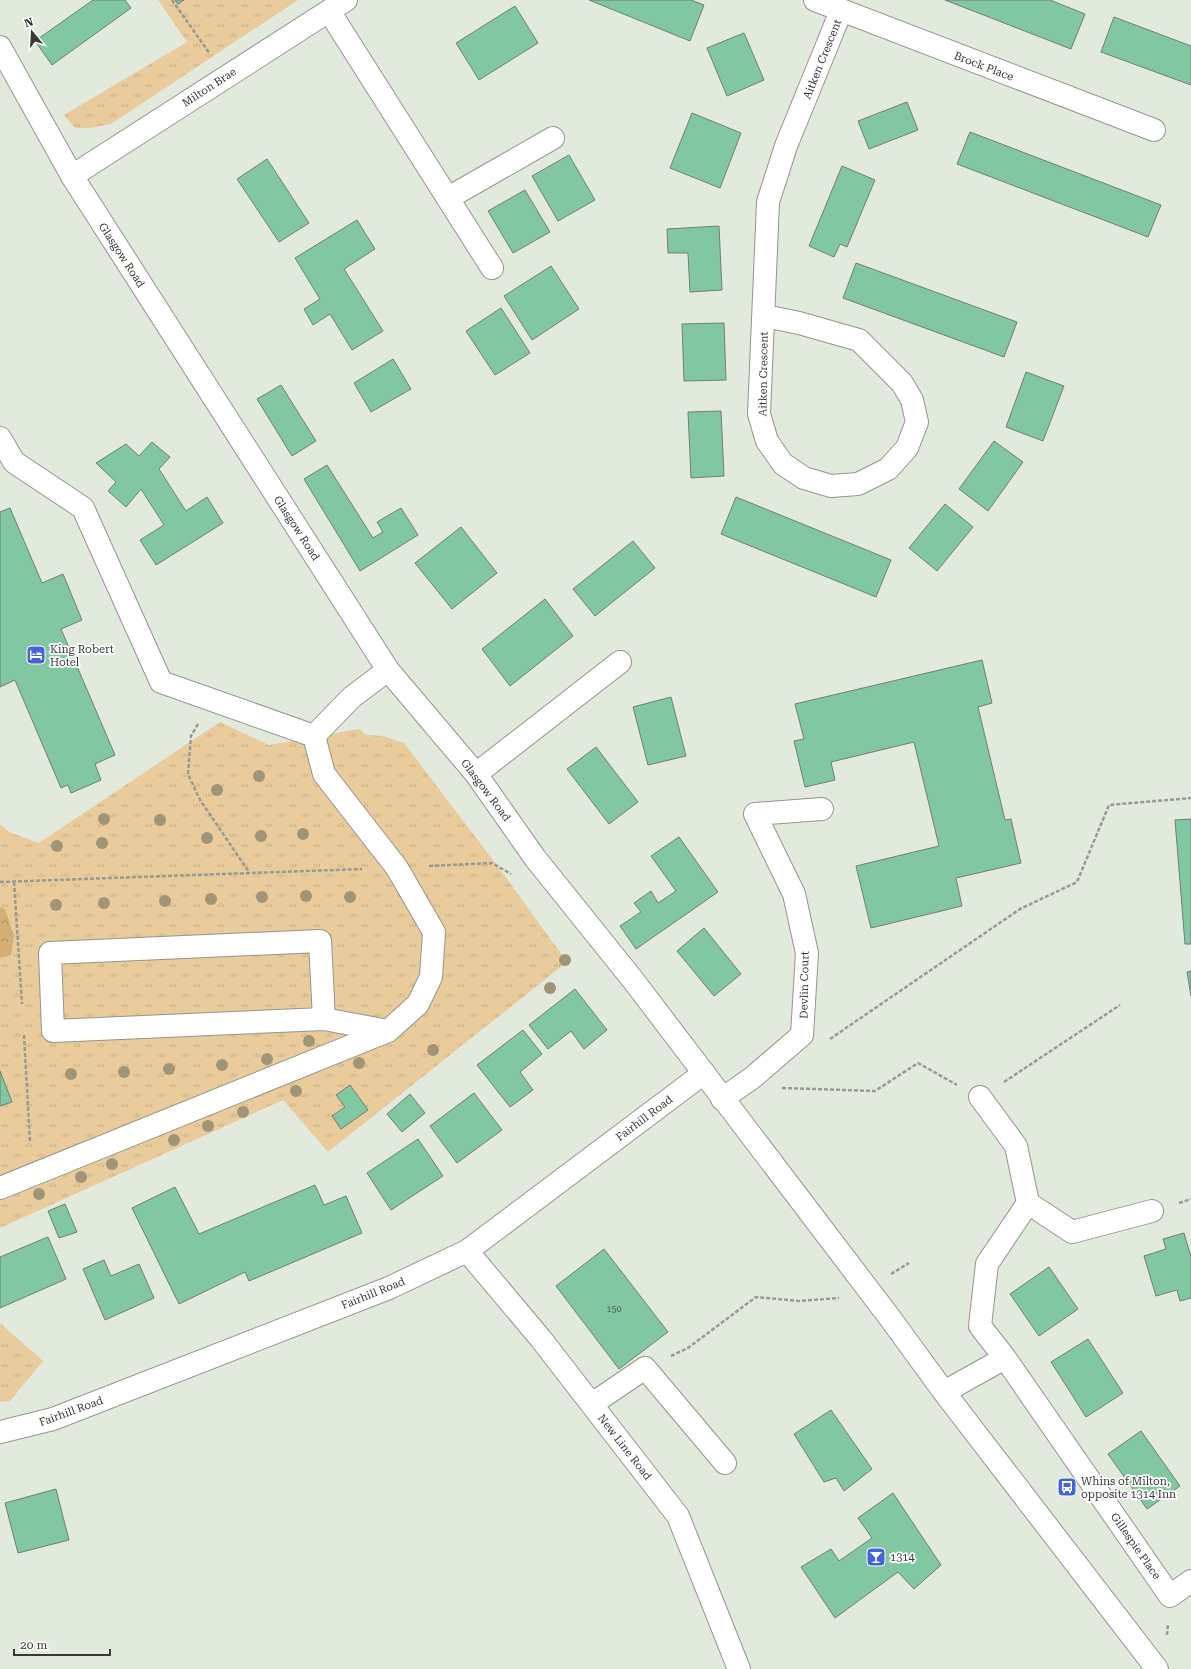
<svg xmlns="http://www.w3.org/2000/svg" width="1191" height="1669" viewBox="0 0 1191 1669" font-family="'Roboto Serif',serif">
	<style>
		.grass { fill: url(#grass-tufts) }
		.forest { fill: url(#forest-crowns) }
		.building { fill: #81c7a2; stroke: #717e76 }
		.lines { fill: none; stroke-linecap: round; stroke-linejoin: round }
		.minor-casing { stroke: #90978b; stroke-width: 24 }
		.major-casing { stroke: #90978b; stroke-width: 24 }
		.path { stroke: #969c92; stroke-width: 2.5; stroke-dasharray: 4 2; stroke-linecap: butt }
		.minor { stroke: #fff; stroke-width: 22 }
		.major { stroke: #fff; stroke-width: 22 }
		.tree { fill: #a09576 }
		.labels { text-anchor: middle; stroke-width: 3.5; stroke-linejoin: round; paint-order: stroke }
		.number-label { font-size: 9px; fill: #495c50 }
		.street-label { font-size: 11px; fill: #363934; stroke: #fff }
		.poi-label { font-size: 11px; fill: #363934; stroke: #fff; text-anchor: start }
	</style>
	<defs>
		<pattern id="grass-tufts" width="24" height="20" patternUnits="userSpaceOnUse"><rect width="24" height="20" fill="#eacb9b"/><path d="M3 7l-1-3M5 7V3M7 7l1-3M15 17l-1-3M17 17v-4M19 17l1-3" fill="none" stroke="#c9af86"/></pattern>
		<pattern id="forest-crowns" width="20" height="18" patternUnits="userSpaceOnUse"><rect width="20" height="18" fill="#d4ae72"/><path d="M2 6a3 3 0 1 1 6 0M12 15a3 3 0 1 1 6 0" fill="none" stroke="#ad8f5e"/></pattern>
	</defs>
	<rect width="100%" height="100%" fill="#e2eadd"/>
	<path class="grass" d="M158 0H298L111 124 90 128H75L64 115 187 42Z
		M220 722 269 745 359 729 366 735 383 736 404 743 502 872 567 962 328 1152 283 1100 0 1228V824L9 832 39 843Z
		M0 1323 43 1361 10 1401 0 1402Z"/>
	<path class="forest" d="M0 907 5 909 14 936 11 955 0 958Z"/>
	<path class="building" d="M93 0H125L131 8 52 65 35 41Z
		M175 0H184L178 4Z
		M589 0H691L704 5 690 41Z
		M945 0H1050L1085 14 1071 49Z
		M515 6 538 43 479 80 456 43Z
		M1114 17 1191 46V85L1101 52Z
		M744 33 764 80 727 96 707 48Z
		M907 102 918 130 869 149 858 121Z
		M692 113 741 133 720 188 670 168Z
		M970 132 1161 205 1148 237 957 164Z
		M569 155 595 200 558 221 532 176Z
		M267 159 309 223 279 242 237 179Z
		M842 166 875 180 847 247 840 244 834 257 809 246Z
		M525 190 550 232 513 253 488 211Z
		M357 220 375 249 344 269 383 331 352 350 330 314 313 325 304 309 320 299 295 258Z
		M719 226 722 290 690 292 688 253H668L667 229Z
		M856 263 1017 322 1004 357 843 298Z
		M551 266 579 309 532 340 504 296Z
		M501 308 530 353 495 375 466 331Z
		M724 323 726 380 684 381 682 324Z
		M393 359 411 389 371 412 354 383Z
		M1026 372 1064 386 1043 441 1006 427Z
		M281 385 316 441 292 456 257 399Z
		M721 411 724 476 691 478 688 412Z
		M994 441 1023 462 988 511 959 489Z
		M152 442 170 457 159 469 186 511 207 497 223 523 156 565 140 540 164 525 141 489 126 507 108 491 116 482 96 463 126 444 139 456Z
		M327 465 373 538 383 532 377 522 401 508 418 535 360 571 304 479Z
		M736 497 891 560 876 597 721 534Z
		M945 504 973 527 937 571 909 548Z
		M10 508 42 583 63 574 82 620 61 629 115 755 95 764 101 780 71 793 68 785 61 788 15 680 0 687V512Z
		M461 527 497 573 452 609 415 563Z
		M633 541 655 568 595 616 573 589Z
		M545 599 573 636 510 686 482 649Z
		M982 660 992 703 978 707 1005 820 1011 819 1021 863 956 878 962 906 871 928 856 866 939 846 914 742 831 762 835 780 805 787 794 741 804 739 795 704Z
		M671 697 686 756 648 765 633 707Z
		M596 747 638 802 609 824 567 769Z
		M1191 819V944H1185L1175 820Z
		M679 837 718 892 636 949 620 926 641 912 634 903 651 891 658 903 676 891 651 856Z
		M704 928 741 974 714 996 677 951Z
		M1191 971V996L1187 972Z
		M575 989 607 1030 584 1049 571 1031 548 1049 529 1025Z
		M523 1030 542 1054 520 1072 533 1090 510 1107 477 1065Z
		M0 1071 12 1102 0 1106Z
		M350 1085 368 1110 341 1129 332 1116 345 1107 336 1095Z
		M474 1093 502 1130 457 1163 430 1126Z
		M410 1094 425 1113 402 1132 387 1114Z
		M418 1139 443 1176 391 1210 367 1173Z
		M315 1185 324 1205 346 1196 362 1233 249 1281 245 1272 179 1304 132 1208 175 1187 199 1234Z
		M65 1204 77 1232 59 1238 48 1211Z
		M1184 1233 1191 1257V1298L1180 1301 1177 1290 1156 1296 1144 1256 1166 1249 1163 1239Z
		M48 1237 66 1279 0 1308V1257Z
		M604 1249 668 1332 619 1369 556 1286Z
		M104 1260 111 1276 139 1264 154 1298 105 1320 83 1269Z
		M1049 1267 1078 1309 1039 1336 1010 1294Z
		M1088 1339 1123 1393 1086 1417 1051 1362Z
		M831 1410 872 1469 844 1491 836 1478 824 1482 794 1434Z
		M1141 1431 1180 1486 1147 1509 1108 1454Z
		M56 1489 69 1540 18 1553 5 1503Z
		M893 1493 941 1565 914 1589 898 1572 835 1618 801 1567 831 1549 839 1561 872 1538 858 1518Z"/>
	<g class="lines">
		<g class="minor-casing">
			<path id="minor" d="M815 0 1154 130
				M329 11 492 268
				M72 176 346 0
				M448 198 553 138
				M765 316 799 323 859 340 902 383 912 400 917 422 907 448 888 469 858 484 831 486 804 478 783 464 767 441 759 414 768 202 786 146 841 11
				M0 438 14 462 83 508 161 682 314 736 352 697 388 670
				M476 774 620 662
				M324 1019 320 941 50 953 53 1031 324 1019 388 1031
				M980 1097 1016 1146 1028 1203 987 1264 980 1326 1005 1358 1170 1596 1191 1581
				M722 1099 752 1078 802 1035 807 953 794 894 755 814 822 809
				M0 1188 388 1031 418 1004 431 977 434 932 397 868 324 774 314 736
				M1028 1203 1072 1232 1152 1211
				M467 1251 541 1339 678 1516 739 1669
				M944 1392 1005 1358
				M592 1404 645 1368 725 1463
				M0 1432 53 1419 389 1288 467 1251 704 1073"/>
		</g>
		<g class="major-casing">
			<path id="major" d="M0 47 72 176 388 670 476 774 535 858 633 980 890 1318 944 1392 1157 1669"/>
		</g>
		<path class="path" d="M172 0 210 54
			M198 724 191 736 188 774 200 800 249 872
			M429 866 492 863 511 874
			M0 882 362 869
			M14 882 22 1004
			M24 1035 30 1142
			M830 1039 1020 909 1077 882 1109 805 1191 798
			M1004 1082 1120 1005
			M782 1088 875 1091 918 1063 957 1085
			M1179 1203 1191 1199
			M891 1274 909 1263
			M671 1356 688 1348 756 1297 799 1301 839 1298
			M1167 1635 1168 1624"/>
		<use href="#minor" class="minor"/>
		<use href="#major" class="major"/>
	</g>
	<g class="tree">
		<circle cx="259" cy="776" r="6"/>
		<circle cx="217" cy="790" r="6"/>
		<circle cx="104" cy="819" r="6"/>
		<circle cx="160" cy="820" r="6"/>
		<circle cx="303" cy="834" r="6"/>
		<circle cx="261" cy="836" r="6"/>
		<circle cx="207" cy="838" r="6"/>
		<circle cx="102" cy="843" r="6"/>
		<circle cx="57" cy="846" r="6"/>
		<circle cx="306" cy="896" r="6"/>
		<circle cx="262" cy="897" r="6"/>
		<circle cx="350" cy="897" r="6"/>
		<circle cx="211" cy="899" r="6"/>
		<circle cx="165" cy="901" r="6"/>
		<circle cx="104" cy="903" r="6"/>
		<circle cx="56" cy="905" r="6"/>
		<circle cx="565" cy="960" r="6"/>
		<circle cx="550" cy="988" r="6"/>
		<circle cx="309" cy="1041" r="6"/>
		<circle cx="433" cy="1050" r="6"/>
		<circle cx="267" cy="1059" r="6"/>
		<circle cx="359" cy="1063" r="6"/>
		<circle cx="222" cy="1065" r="6"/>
		<circle cx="169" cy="1069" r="6"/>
		<circle cx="124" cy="1072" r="6"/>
		<circle cx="71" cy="1074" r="6"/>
		<circle cx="296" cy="1091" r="6"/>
		<circle cx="243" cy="1112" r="6"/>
		<circle cx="208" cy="1126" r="6"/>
		<circle cx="174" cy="1140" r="6"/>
		<circle cx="112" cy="1164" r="6"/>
		<circle cx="81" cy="1177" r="6"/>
		<circle cx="39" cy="1194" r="6"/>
	</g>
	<defs>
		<g id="hotel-square" transform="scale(1)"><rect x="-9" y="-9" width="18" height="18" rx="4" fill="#4464d7" stroke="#fff"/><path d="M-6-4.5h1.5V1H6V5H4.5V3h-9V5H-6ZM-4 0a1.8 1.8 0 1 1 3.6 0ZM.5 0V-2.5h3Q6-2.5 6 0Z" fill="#fff"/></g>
		<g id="bus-square" transform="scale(1)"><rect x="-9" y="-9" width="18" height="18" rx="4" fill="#4464d7" stroke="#fff"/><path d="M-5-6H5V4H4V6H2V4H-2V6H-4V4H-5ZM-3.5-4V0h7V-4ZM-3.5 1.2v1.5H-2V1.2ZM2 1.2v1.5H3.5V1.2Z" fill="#fff"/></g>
		<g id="bar-square" transform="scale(1)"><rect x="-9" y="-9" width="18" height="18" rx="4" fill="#4464d7" stroke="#fff"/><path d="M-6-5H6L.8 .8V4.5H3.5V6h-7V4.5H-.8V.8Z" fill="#fff"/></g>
	</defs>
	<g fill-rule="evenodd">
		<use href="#hotel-square" x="36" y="655"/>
		<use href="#bus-square" x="1067" y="1487"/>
		<use href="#bar-square" x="876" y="1557"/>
	</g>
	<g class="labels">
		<g class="number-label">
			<text x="614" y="1312">150</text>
		</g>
		<g class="street-label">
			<text transform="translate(822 59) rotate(-68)" y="4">Aitken Crescent</text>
			<text transform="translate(984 66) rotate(21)" y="4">Brock Place</text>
			<text transform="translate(209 87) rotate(-33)" y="4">Milton Brae</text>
			<text transform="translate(122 255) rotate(57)" y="4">Glasgow Road</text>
			<text transform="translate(763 374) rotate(-89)" y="4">Aitken Crescent</text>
			<text transform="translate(297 528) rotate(57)" y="4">Glasgow Road</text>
			<text transform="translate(486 790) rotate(53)" y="4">Glasgow Road</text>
			<text transform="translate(804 985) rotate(-89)" y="4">Devlin Court</text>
			<text transform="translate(644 1118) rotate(-37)" y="4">Fairhill Road</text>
			<text transform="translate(373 1293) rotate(-22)" y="4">Fairhill Road</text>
			<text transform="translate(71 1411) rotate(-20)" y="4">Fairhill Road</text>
			<text transform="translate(625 1447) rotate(52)" y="4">New Line Road</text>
			<text transform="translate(1136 1546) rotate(55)" y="4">Gillespie Place</text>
		</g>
		<g class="poi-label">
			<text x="50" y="653">King Robert<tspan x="50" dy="13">Hotel</tspan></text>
			<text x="1081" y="1485">Whins of Milton,<tspan x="1081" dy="13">opposite 1314 Inn</tspan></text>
			<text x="890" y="1561">1314</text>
		</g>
	</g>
	<g transform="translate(32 32) rotate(342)" stroke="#ffffff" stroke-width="3" paint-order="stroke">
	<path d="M0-3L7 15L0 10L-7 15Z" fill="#363934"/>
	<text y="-6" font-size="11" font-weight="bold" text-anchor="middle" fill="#363934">N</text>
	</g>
	<path d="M14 1649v6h96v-6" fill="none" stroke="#363934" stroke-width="2"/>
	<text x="20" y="1649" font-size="12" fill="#363934" stroke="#ffffff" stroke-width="3" paint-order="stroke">20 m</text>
</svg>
